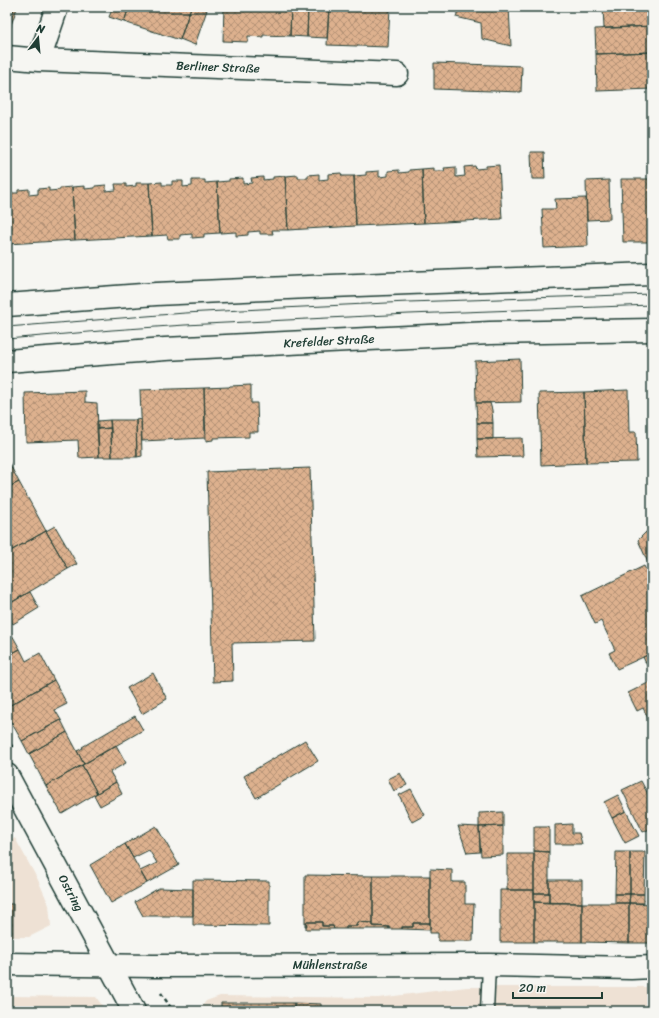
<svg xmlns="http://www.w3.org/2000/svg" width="659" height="1018" viewBox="0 0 659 1018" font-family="Sriracha,sans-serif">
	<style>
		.built { fill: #eee1d4 }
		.building { fill: url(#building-cross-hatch); stroke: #1f3d34 }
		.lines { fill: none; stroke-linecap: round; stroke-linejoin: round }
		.lane-casing { stroke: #1f3d34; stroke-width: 15 }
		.street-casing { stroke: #1f3d34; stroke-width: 25 }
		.secondary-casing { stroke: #1f3d34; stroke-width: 25 }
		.path { stroke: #1f3d34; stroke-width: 2.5; stroke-dasharray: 4 3; stroke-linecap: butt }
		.lane { stroke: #f6f6f2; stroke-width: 12 }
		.street { stroke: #f6f6f2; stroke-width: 22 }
		.secondary { stroke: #f6f6f2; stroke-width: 22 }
		.tram { stroke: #1f3d34; stroke-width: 1 }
		.labels { text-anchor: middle; stroke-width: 3; stroke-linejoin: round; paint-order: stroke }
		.street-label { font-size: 12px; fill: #1f3d34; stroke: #f6f6f2 }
	</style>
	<defs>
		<pattern id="building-cross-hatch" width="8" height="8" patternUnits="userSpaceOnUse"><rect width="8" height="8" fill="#ddb18e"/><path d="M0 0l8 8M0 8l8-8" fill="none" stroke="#b39175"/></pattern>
	</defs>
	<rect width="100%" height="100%" fill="#f6f6f2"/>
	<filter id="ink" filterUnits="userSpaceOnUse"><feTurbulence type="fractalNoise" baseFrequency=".025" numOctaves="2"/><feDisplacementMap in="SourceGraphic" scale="8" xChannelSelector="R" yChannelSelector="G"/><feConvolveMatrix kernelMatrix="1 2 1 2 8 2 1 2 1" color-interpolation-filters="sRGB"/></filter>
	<g filter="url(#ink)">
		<path class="built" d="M15 838 38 880 49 905 51 926 29 937H7V842Z
			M467 987H652V1011H198L206 1001 220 996 378 998Z
			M7 996 96 997 106 1011H7Z"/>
		<path class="building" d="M7 7H17V8L14 7 9 24 11 25V27L7 25Z
			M14 7 17 8 11 25 9 24Z
			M113 7H129L124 22 109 17Z
			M129 7H191L180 40 124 22Z
			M191 7H199L207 10 195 45 180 39Z
			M224 7H291L290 36 263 35V37L248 36V42L223 41Z
			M291 7H308L307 37 290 36Z
			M308 7H329L327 38 307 37Z
			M329 7H390L388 47 327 45Z
			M459 7H509L511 46 482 39 481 23 456 17Z
			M603 7H652V26L604 28Z
			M652 26V52L596 54 595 29Z
			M652 52V89L597 91 596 54Z
			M434 63 522 66 521 92 434 89Z
			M531 152H544L545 179H532Z
			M499 165 502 219 424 223 422 169 434 168V171H445L444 168 456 167V177L465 176 464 167 475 166 476 169 486 168V166Z
			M422 169 424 223 356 226 354 176 366 175V172L379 171V177L388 176V171L399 170V173L409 172V170Z
			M341 173 342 176H354L356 226 288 230 285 176 298 175V178H308V175L319 174V180L328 179V174Z
			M285 176 288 230H272L273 234H260V231L248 232V235L236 236V232L220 233 217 182 229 181V179L243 178V184L252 183 251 178 263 177V180L273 179V177Z
			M621 179H652V242H623Z
			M192 180H205V183L217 182 220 233 204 234V237L192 238V234L180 235V239H168L167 235 152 236 149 183 162 182V185H172V181H183V187L192 186Z
			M609 180 610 219 587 220 586 181Z
			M136 183H149L152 236 75 240 72 187 85 186V189L95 188V186L106 185V191L116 190 115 184H126V187L136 186Z
			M72 187 75 240 7 244V190L8 193H18V190L29 189V195L38 194V189L49 188V191L60 190V188Z
			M586 198 588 246 544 248 542 209H556L555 199Z
			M520 359 521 402 476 403 475 361Z
			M251 385V403H257L258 432H249V437L213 438V440L206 441 204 388 229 387 230 386Z
			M204 388 205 438 142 441 140 390Z
			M628 390 629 432H636L637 462 586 463 584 392Z
			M85 391V402L97 403 99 457 79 458 78 440 26 442 25 393Z
			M584 392 586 463 541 465 539 393Z
			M476 403H490L492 410 493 423H477Z
			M141 419 142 456 137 457 136 420Z
			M110 420H136L137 457H112Z
			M110 420 111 428 97 429V421Z
			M477 423H493V439H477Z
			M111 428 112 457H99L97 429Z
			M522 438 523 456 478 457 477 439Z
			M8 461 19 482 7 488V462Z
			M310 468 315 641 232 643 233 681 213 682 207 472Z
			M19 482 46 531 7 553V488Z
			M55 526 77 564 68 569 46 531Z
			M652 526V562L649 565 638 540Z
			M46 531 68 569 7 605V553Z
			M644 566 652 582V653L617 669 609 653 615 650 601 621 595 624 582 596Z
			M30 592 39 608 13 624 10 619 7 621V605Z
			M7 626 20 649 7 656Z
			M20 649 26 661 40 653 54 680 7 707V656Z
			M652 653V667L648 668 643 657Z
			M153 673 167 699 142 714 127 688Z
			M54 680 67 704 55 710 61 720 22 741 7 715V707Z
			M652 681V726L643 708 637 711 628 693Z
			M135 716 143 730 84 764 77 751 83 748 82 747Z
			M61 720 67 732 29 754 22 741Z
			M67 732 84 764 46 786 29 754Z
			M305 740 318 761 256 798 244 776Z
			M116 745 126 763 110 772 116 782 97 793 82 765Z
			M82 765 97 793 62 814 46 786Z
			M400 773 407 785 394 791 388 779Z
			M641 781 650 798 649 799 652 806V828L643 832 622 790Z
			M116 782 122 794 100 806 94 795Z
			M411 789 425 815 412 822 399 795Z
			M618 795 626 811 612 818 604 802Z
			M626 811 639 836 625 843 612 818Z
			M503 812V826L479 827V813Z
			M572 824V833H579L582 844H555V825Z
			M156 826 179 865 147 883 140 871 157 863 149 850 133 858 125 844Z
			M458 826 479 827 480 852 467 853Z
			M503 826V855L481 856 479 827Z
			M534 827H549V852L534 851Z
			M125 844 147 883 111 903 90 865Z
			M534 851 549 852V893H534Z
			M616 852H630V894H615Z
			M630 852H645L644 894H630Z
			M507 854H534V890H507Z
			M430 869 452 870V882H465V904H474L473 941H438V933H430Z
			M305 875 373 876V923L357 922V926H346V929H334L333 926H322V922H306L307 926H305Z
			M373 876H430V923H413V927H402V929H389V927L373 926Z
			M193 880 269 881V926L193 925Z
			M549 880H582V903H549Z
			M159 888 193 889V916H143L135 902Z
			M500 890H534V942H500Z
			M534 893H549V903L534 902Z
			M615 894H630L629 903H615Z
			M630 894H644V903H629Z
			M534 902 582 903V942H534Z
			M582 903H629V943L582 942Z
			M629 903 652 904V943H629Z
			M7 904H13V937H7Z
			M306 922H322V926H333L334 929H306Z
			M357 922 373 923V926L389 927V929H346V926H357Z
			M413 923H430V930L402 929V927H413Z
			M221 1003H294V1011H221Z
			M294 1003 321 1004V1011H294Z"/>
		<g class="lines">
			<g class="lane-casing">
				<path id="lane" d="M487 1011 489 965"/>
			</g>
			<g class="street-casing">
				<path id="street" d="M57 7 39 60 397 74
					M7 57 39 60
					M7 964 153 966 489 965 631 968 652 967"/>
			</g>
			<g class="secondary-casing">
				<path id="secondary" d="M7 305 156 294 331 286 596 276 652 274
					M7 361 165 349 490 333 652 330
					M7 775 134 1011"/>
			</g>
			<path class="path" d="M7 738 14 750
				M161 993 173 1011"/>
			<use href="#lane" class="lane"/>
			<use href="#street" class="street"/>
			<use href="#secondary" class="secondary"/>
			<path class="tram" d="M7 327 185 313 261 309 408 302 652 294
				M7 339 112 330 185 325 409 314 652 305"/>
		</g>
	</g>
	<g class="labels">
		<g class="street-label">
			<text transform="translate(218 67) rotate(2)" y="4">Berliner Straße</text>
			<text transform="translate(329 341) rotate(-3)" y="4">Krefelder Straße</text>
			<text transform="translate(71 893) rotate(62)" y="4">Ostring</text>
			<text x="330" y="969">Mühlenstraße</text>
		</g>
	</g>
	<rect width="659" height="1018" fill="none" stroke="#f6f6f2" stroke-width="24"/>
	<rect x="12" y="12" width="635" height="994" fill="none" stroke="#1f3d34" stroke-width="1.5" filter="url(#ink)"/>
	<g transform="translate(38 38) rotate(16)" stroke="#f6f6f2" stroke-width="3" paint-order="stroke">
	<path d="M0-3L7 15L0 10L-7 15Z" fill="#1f3d34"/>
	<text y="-6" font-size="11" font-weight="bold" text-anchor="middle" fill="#1f3d34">N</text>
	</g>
	<path d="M513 992v6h89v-6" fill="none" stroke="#1f3d34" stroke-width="2"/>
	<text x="519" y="992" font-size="12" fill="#1f3d34" stroke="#f6f6f2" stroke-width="3" paint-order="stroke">20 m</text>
</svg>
